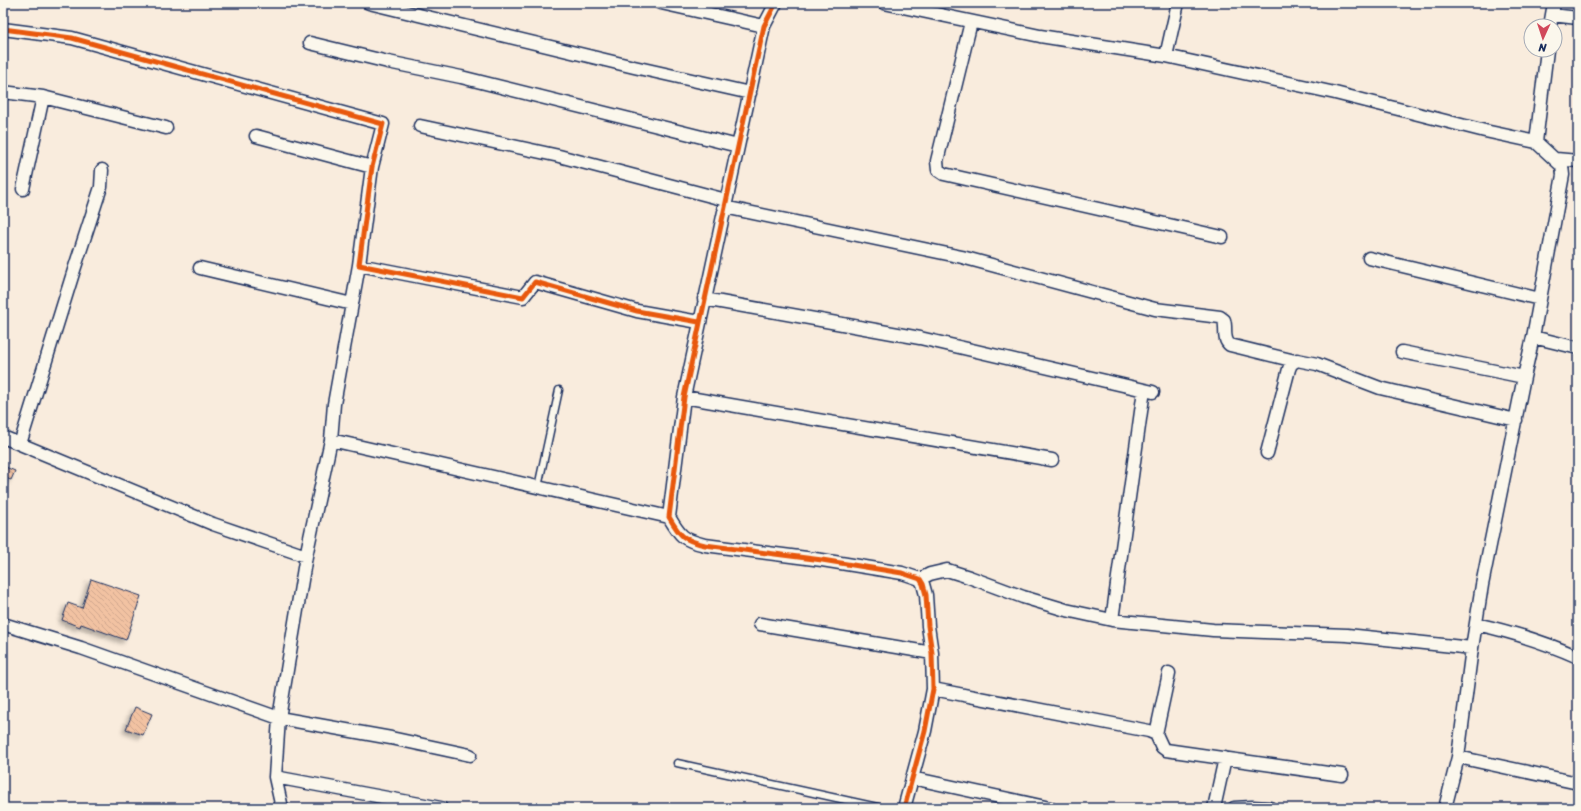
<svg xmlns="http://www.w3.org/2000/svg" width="1581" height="811" viewBox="0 0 1581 811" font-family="Sriracha,sans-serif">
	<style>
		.building { fill: url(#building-back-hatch); stroke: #1b2f5e; filter: url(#shadow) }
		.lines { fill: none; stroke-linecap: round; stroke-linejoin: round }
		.lane-casing { stroke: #1b2f5e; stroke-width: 9 }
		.street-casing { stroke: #1b2f5e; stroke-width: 15 }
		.lane { stroke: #fbf7ec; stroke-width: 6 }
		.street { stroke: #fbf7ec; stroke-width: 12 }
		.cycleway-casing { stroke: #fbf7ec; stroke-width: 8 }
		.cycleway { stroke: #e8590c; stroke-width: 5 }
	</style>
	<defs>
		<pattern id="building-back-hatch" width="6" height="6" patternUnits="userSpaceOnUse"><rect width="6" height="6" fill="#f2c2a2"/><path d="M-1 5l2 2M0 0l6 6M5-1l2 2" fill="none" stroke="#cfa78e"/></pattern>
		<filter id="shadow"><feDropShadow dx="-3.5" dy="3.5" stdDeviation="2" flood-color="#0004"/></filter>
	</defs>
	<rect width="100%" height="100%" fill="#f9ecdd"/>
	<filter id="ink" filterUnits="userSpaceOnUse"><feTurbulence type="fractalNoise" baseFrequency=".025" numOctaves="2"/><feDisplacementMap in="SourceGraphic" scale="8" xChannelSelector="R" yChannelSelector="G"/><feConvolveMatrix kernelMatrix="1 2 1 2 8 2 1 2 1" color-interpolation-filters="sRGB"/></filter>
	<g filter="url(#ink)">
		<path class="building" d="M3 466 15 471 11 480 3 477Z
			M91 579 141 596 126 640 81 624 80 627 62 620 68 603 82 608Z
			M135 707 152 714 143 735 126 729Z"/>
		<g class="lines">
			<g class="lane-casing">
				<path id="lane" d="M538 487 559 390
					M677 763 882 808"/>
			</g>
			<g class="street-casing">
				<path id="street" d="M369 3 634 67 750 93
					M661 3 764 26
					M776 3 764 26 684 397 669 517C680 536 683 540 705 545L822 560 902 573 920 579 923 584 926 595 928 626 932 653 933 689 925 731 904 808
					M884 3 1040 36 1166 56 1335 93 1485 131 1536 142
					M1552 15 1578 18
					M971 22 937 161 938 170 944 174 1222 237
					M1550 26 1554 3
					M3 29 72 38 383 124 372 167 359 265 523 297 535 282 637 311 699 322
					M310 43 388 62 461 77 738 146
					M1166 56 1178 3
					M3 92 43 97 166 128
					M420 126 559 156 726 200
					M256 136 372 167
					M1556 159 1578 161
					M23 189 43 97
					M724 207 962 257 1155 309 1220 317 1224 320C1227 329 1222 339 1230 345L1295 361
					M1369 258 1540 299
					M200 268 352 304
					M704 299 920 338 1153 392
					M1533 337 1578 348
					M1402 352 1524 377
					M684 397 1052 460
					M3 437 213 524 306 556
					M331 440 669 517
					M20 444 74 270 101 187 102 170
					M1267 453 1289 369 1291 364 1297 360 1317 364 1380 388 1516 420
					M920 579 930 574 947 570 969 577 1023 597 1066 610 1112 620 1213 630 1347 635 1472 648
					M1112 620 1144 390
					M3 624 81 648 279 718 391 738 470 755
					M760 624 932 653
					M1476 624C1512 632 1545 642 1578 657
					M933 689 1149 731 1156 734 1162 747 1166 750 1342 775
					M1156 734 1169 673
					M1458 757 1578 783
					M275 777 441 808
					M912 778 1050 808
					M282 808 275 777 279 718 306 556 331 440 334 404 359 265
					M1214 808 1225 758
					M1234 808 1252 807 1270 808
					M1445 808 1458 757 1472 648 1482 585 1524 377 1533 337 1563 175 1562 166 1536 142 1547 50"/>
			</g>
			<use href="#lane" class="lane"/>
			<use href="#street" class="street"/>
			<g class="cycleway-casing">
				<path id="cycleway" d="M776 3 764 26 684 397 669 517C680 536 683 540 705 545L822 560 902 573 920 579 923 584 926 595 928 626 932 653 933 689 925 731 904 808
					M3 29 72 38 383 124 372 167 359 265 523 297 535 282 637 311 699 322"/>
			</g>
			<use href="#cycleway" class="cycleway"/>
		</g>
	</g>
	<rect width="1581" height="811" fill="none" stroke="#fbf7ec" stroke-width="16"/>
	<rect x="8" y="8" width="1565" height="795" fill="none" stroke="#1b2f5e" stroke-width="1.5" filter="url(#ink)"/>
	<g transform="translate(1543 38) rotate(183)"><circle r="19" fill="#fbf7ec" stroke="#a1a7b3"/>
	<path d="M0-3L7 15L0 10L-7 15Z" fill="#d1495b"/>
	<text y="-6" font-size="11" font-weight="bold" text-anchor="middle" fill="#1b2f5e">N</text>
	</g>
</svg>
